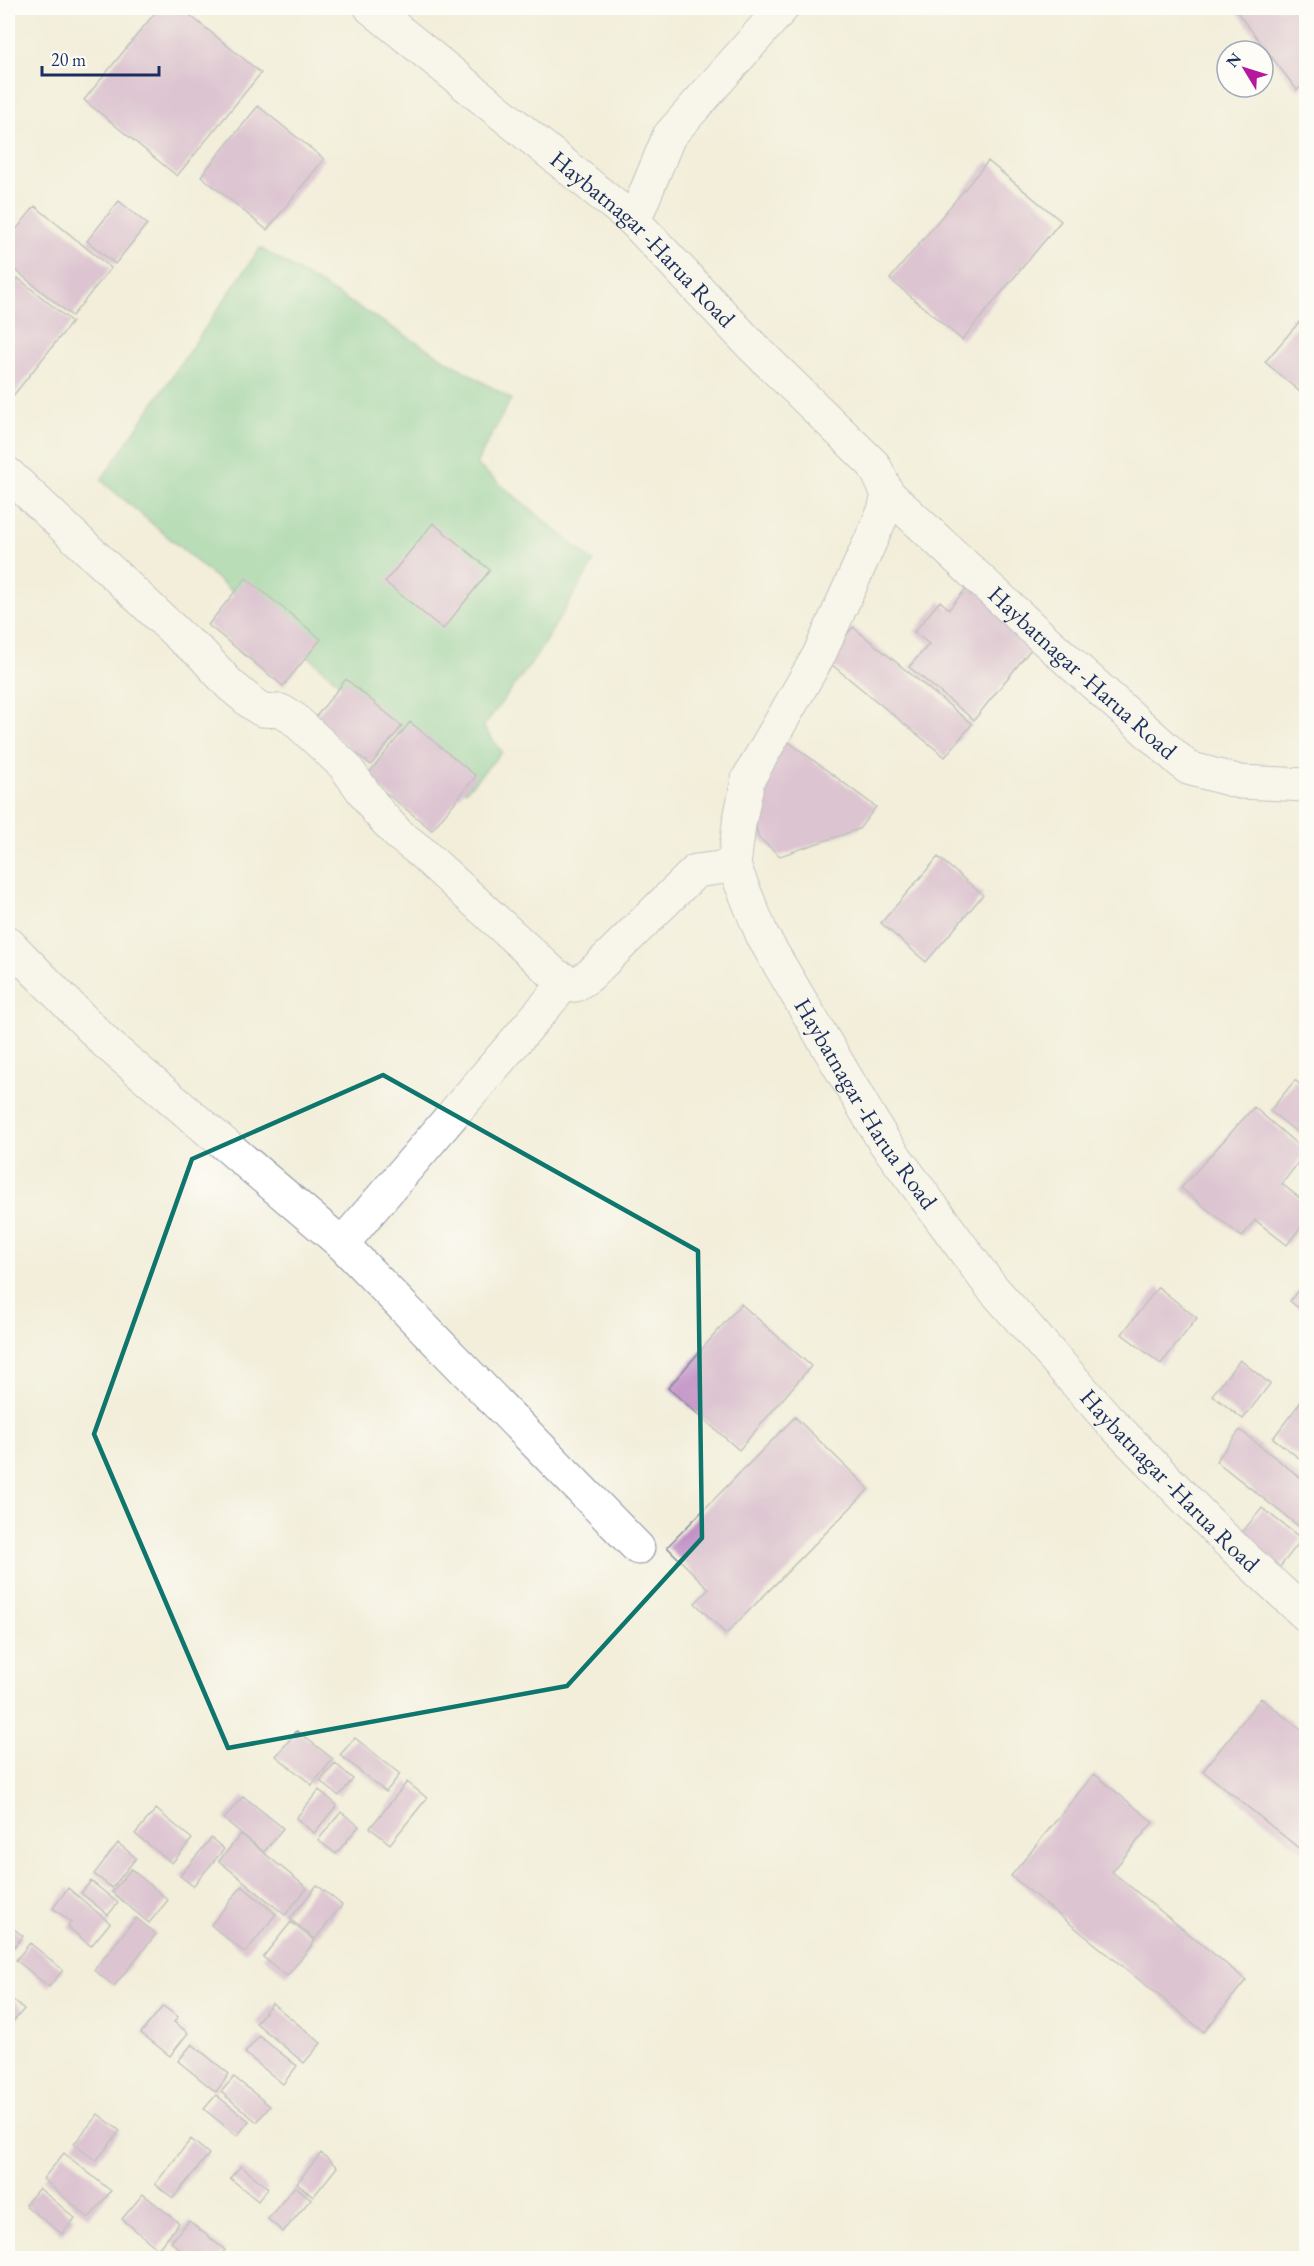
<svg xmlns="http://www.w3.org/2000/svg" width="1314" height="2266" viewBox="0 0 1314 2266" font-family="'EB Garamond',serif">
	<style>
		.green { fill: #73c88c; stroke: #477c75; stroke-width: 1.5 }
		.building { fill: #c291c5 }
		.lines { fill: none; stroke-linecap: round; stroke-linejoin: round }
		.minor-casing { stroke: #868e9c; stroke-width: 35 }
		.minor { stroke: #fff; stroke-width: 33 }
		.marked { fill: none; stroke: #0f766e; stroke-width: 4.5; stroke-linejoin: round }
		.labels { text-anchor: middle; stroke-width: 5; stroke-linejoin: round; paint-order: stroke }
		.street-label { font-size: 24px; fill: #1b2f5e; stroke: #fdfcf7 }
	</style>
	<rect width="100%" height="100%" fill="#fdfcf7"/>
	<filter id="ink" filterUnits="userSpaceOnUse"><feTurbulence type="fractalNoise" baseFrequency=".0167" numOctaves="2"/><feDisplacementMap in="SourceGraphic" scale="12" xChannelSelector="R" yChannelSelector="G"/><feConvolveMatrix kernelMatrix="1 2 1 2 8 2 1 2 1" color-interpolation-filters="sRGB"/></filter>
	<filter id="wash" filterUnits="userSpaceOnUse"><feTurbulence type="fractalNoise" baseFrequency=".008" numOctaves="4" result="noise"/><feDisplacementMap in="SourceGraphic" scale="24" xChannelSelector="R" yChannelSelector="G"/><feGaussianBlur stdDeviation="1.35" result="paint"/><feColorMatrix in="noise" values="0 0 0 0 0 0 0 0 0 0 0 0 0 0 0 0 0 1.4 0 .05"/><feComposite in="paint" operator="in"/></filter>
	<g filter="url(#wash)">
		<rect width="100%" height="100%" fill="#f2eeda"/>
		<path class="green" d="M260 248 511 399 476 464 594 562 535 658 483 727 502 752 466 791 101 480Z"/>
		<g id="blocks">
			<path class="building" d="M159 8H181L261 73 177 176 84 100Z
				M1234 8H1306V83L1297 90Z
				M258 106 324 159 267 230 201 176Z
				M988 161 1061 221 962 340 890 279Z
				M119 201 147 224 115 264 87 241Z
				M35 206 111 268 72 316 8 264V240Z
				M18 278 72 322 8 402V291Z
				M1306 314V397L1265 362Z
				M433 523 490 570 443 629 385 582Z
				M246 578 321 639 283 686 208 625Z
				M971 583 1039 639 974 720 909 667 929 644 914 632 940 601 949 609Z
				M853 627 972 724 945 757 826 660Z
				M346 679 402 726 371 765 314 719Z
				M410 722 476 776 432 830 366 777Z
				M778 734 876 807 859 829 780 856 758 837 753 811Z
				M938 857 983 895 926 962 881 923Z
				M1295 1080 1306 1090V1130L1302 1136 1270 1111Z
				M1254 1107 1306 1152 1282 1184 1306 1203V1220L1287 1245 1255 1220 1242 1237 1181 1188Z
				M1306 1279V1314L1290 1301Z
				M1158 1287 1197 1318 1161 1364 1122 1334Z
				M741 1304 811 1366 739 1450 668 1388Z
				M1240 1360 1270 1384 1243 1419 1212 1395Z
				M1306 1395V1456L1303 1461 1273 1438Z
				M795 1417 869 1489 726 1634 695 1603 709 1589 667 1547Z
				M1240 1430 1306 1482V1532L1216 1461Z
				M1262 1508 1302 1539 1280 1567 1240 1535Z
				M1261 1698 1306 1734V1854L1203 1771Z
				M297 1731 333 1759 312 1785 276 1756Z
				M355 1738 400 1774 386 1792 340 1755Z
				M335 1763 353 1779 339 1796 320 1781Z
				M1094 1774 1153 1822 1112 1872 1246 1980 1204 2032 1011 1876Z
				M407 1782 427 1798 390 1844 370 1828Z
				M319 1790 337 1805 314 1833 296 1818Z
				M243 1796 283 1828 264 1852 224 1819Z
				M156 1809 192 1839 172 1863 135 1834Z
				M341 1812 359 1826 336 1854 318 1840Z
				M241 1834 307 1888 285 1915 219 1861Z
				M211 1838 224 1849 193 1886 180 1876Z
				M118 1843 136 1858 112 1888 94 1874Z
				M131 1869 168 1900 149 1923 112 1892Z
				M91 1881 118 1903 108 1915 81 1893Z
				M317 1885 342 1905 315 1939 290 1919Z
				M242 1886 276 1914 245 1953 211 1925Z
				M68 1888 110 1923 91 1946 68 1927 71 1922 53 1908Z
				M136 1918 156 1934 114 1986 94 1970Z
				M291 1922 315 1941 287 1976 263 1957Z
				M10 1926 23 1936 8 1954V1929Z
				M30 1943 63 1970 49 1987 16 1960Z
				M8 1996 24 2009 12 2023 8 2020Z
				M272 2003 321 2043 304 2063 256 2023Z
				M163 2006 178 2017 174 2022 188 2033 170 2056 141 2033Z
				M259 2036 297 2066 283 2084 245 2053Z
				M192 2044 229 2074 216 2092 178 2061Z
				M234 2077 270 2106 257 2122 221 2092Z
				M216 2095 249 2121 237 2136 204 2109Z
				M98 2114 120 2131 96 2161 74 2144Z
				M191 2139 209 2154 173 2198 155 2184Z
				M64 2153 111 2191 89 2218 43 2179Z
				M321 2153 337 2167 313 2197 297 2183Z
				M241 2166 268 2188 258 2201 230 2178Z
				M295 2186 311 2199 283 2232 268 2219Z
				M39 2188 75 2218 62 2234 25 2205Z
				M143 2194 179 2223 158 2249 122 2219Z
				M189 2221 225 2250 218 2258H191L171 2242Z"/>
		</g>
	</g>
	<g filter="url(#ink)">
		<use href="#blocks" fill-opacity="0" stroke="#868e9c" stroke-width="1.5"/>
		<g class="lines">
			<g class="minor-casing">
				<g id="minor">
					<path id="s1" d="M371 8 634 221 752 346 874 465 888 494 884 511 819 655 748 779 739 824 734 866 763 937 883 1140 989 1284 1108 1419 1226 1540 1306 1615"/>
					<path d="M634 221 669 136 782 8"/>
					<path d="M8 474 184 640 201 653 229 684 253 704 262 710 281 711 293 718 344 765 378 812 398 834 420 851 555 975 575 985 589 976 696 871 734 866"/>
					<path id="s2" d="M888 494 1044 639 1188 768 1240 782 1306 785"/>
					<path d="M8 943 106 1043 342 1244 566 982"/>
					<path d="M342 1244 638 1548"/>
				</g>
			</g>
			<use href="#minor" class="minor"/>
		</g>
	</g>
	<path d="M0 0H1314V2266H0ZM383 1075 698 1251 702 1538 567 1686 228 1748 94 1434 192 1159Z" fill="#f2eeda" fill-opacity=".55" fill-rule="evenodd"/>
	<path class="marked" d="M383 1075 698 1251 702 1538 567 1686 228 1748 94 1434 192 1159Z"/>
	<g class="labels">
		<g class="street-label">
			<text dy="8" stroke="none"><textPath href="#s1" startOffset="357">Haybatnagar -Harua Road</textPath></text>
			<text dy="8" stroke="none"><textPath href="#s2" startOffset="264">Haybatnagar -Harua Road</textPath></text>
			<text dy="8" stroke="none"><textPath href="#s1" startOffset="1392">Haybatnagar -Harua Road</textPath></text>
			<text dy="8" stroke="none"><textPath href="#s1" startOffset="1878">Haybatnagar -Harua Road</textPath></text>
		</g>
	</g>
	<rect width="1314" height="2266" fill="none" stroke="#fdfcf7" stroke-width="30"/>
	<g transform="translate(1245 69) rotate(308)"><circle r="28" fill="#fdfcf7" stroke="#a3aaba" stroke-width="1.5"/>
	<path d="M0-4.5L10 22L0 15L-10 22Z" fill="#b5179e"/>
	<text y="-9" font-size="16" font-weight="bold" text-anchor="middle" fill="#1b2f5e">N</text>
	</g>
	<path d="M42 66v9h117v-9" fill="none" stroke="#1b2f5e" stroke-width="3"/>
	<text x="51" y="66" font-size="18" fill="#1b2f5e" stroke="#fdfcf7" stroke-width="4.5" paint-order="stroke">20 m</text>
</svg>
